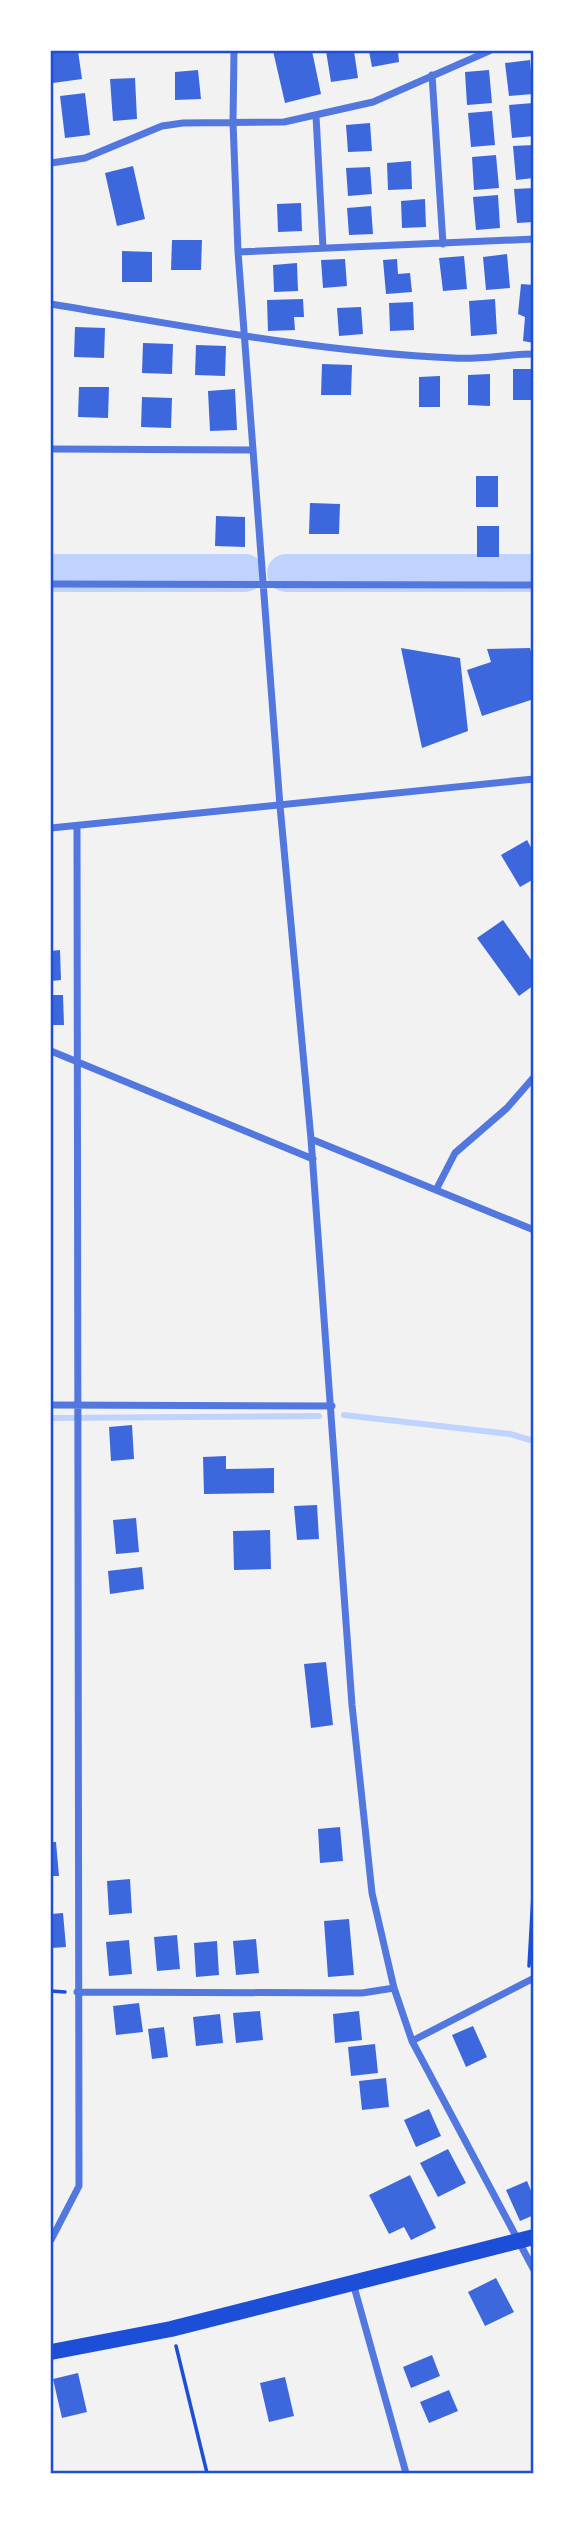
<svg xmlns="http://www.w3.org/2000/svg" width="585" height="2524" viewBox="0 0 585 2524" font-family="'Archivo Narrow',sans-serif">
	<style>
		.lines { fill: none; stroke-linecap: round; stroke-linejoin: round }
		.stream { stroke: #bfd3fe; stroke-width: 6 }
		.river { stroke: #bfd3fe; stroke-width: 38 }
		.building { fill: #3d67dc }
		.path { stroke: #1d4ed8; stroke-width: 3.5 }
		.minor { stroke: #5277de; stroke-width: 7 }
		.primary { stroke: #1d4ed8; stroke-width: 16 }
		.neatline { fill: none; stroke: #1d4ed8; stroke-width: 2.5 }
	</style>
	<rect width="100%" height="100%" fill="#f2f2f2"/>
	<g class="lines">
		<path class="stream" d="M344 1415 510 1434 534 1441
			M51 1418 319 1416"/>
		<path class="river" d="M51 573H245
			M286 573H534"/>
	</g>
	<path class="building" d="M51 51H78L82 79 53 83Z
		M273 51H312L321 94 285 103Z
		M326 51H354L358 78 331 82Z
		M369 51H398L399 62 372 67Z
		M530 60 533 94 509 96 505 63Z
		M198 70 201 99 175 100V72Z
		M489 70 492 103 467 105 465 72Z
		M135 78 137 119 113 121 110 79Z
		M85 93 90 135 65 138 60 96Z
		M533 103 534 136 512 138 509 105Z
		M492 111 495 145 471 147 468 113Z
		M370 123 372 151 348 152 346 125Z
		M534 145V178L516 180 513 146Z
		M496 155 499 188 474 190 472 157Z
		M411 161 412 189 388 190 387 163Z
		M133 166 145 219 117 226 105 173Z
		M370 167 372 194 348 196 346 168Z
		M534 188V222L517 223 514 189Z
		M498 195 500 228 476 230 473 197Z
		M425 199 426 227 402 228 401 201Z
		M301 203 302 231 278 232 277 204Z
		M371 206 373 234 349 235 347 208Z
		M172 240H202L201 270H171Z
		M122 251 152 252V282H122Z
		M507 254 510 288 486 290 483 257Z
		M464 256 467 289 443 291 439 258Z
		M345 259 347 286 323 288 321 260Z
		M397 259 398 274 410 273 412 292 386 294 383 260Z
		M297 263 298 291 274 292 273 265Z
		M521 284 534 285V343L523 341 525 317 518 314Z
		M303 299 304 317H294L295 330 268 331 267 300Z
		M495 299 497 334 471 336 469 301Z
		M413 302 414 330 390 331 389 303Z
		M361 307 363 334 339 336 337 308Z
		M75 327 105 328 104 358 74 357Z
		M143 343 173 344 172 374 142 373Z
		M196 345 226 346 225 376 195 375Z
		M322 364 352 365 351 395H321Z
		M513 369H534V400H513Z
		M490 374V406L468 405V375Z
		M440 376V407H419V377Z
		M79 387H109L108 418 78 417Z
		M235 389 237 430 210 431 208 391Z
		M142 397 172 398 171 428 141 427Z
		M476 476H498V507H476Z
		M310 503 340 504 339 534H309Z
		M216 516 245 517V547L215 546Z
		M477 526H499V557H477Z
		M401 648 460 658 468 731 422 748Z
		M530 648 534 662V699L482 716 467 670 491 662 487 649Z
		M527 840 534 853V879L520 887 501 855Z
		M503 920 534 964V985L519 996 477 938Z
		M60 950 61 980 51 981V951Z
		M51 995H63L64 1025H51Z
		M132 1425 134 1459 111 1461 109 1427Z
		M226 1456V1469L274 1468V1493L204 1494 203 1457Z
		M317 1505 319 1539 297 1540 294 1506Z
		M136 1518 139 1552 116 1554 113 1520Z
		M270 1530 271 1569 234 1570 233 1531Z
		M142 1567 144 1589 110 1594 108 1571Z
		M326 1662 333 1725 311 1728 304 1664Z
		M340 1827 343 1861 320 1863 318 1829Z
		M51 1842H56L59 1876H51Z
		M130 1879 132 1913 109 1915 107 1881Z
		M63 1913 66 1947 51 1948V1914Z
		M349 1919 354 1975 328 1977 324 1921Z
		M177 1935 180 1969 157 1971 154 1937Z
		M256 1939 259 1973 236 1975 233 1941Z
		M129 1940 132 1974 109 1976 106 1942Z
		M217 1941 219 1975 196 1977 194 1943Z
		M139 2003 143 2032 116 2035 113 2006Z
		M260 2011 263 2040 236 2043 233 2013Z
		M359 2011 362 2040 335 2043 333 2014Z
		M220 2014 223 2043 196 2046 193 2017Z
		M473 2026 487 2057 466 2067 452 2035Z
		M164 2027 168 2057 152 2059 148 2029Z
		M375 2044 378 2073 351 2076 348 2047Z
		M386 2078 389 2107 362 2110 359 2081Z
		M429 2109 441 2136 416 2147 404 2120Z
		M448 2149 466 2183 438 2197 420 2163Z
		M410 2175 436 2228 411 2240 404 2227 389 2234 369 2195Z
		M527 2181 534 2198V2215L520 2221 506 2190Z
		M496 2278 514 2312 485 2326 468 2292Z
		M432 2355 440 2376 411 2388 403 2367Z
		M78 2373 87 2412 62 2418 53 2379Z
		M285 2377 294 2416 269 2422 260 2383Z
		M449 2390 458 2411 429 2423 420 2402Z"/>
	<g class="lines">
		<path class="path" d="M529 1966 534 1877
			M51 1991 65 1992
			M176 2346 207 2473"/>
		<path class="minor" d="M234 51 233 122 238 252 280 806 311 1139 352 1705 372 1893 394 1988 412 2041 534 2270
			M432 75 443 244
			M316 116 323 248
			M51 163 85 158 162 126 183 123 284 122 373 102 489 51
			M238 252 534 239
			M51 304C184 326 319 352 454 358 480 360 508 354 534 354
			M51 449 253 450
			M51 584 534 585
			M51 828 534 779
			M51 1051 313 1159
			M311 1139 534 1230
			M436 1190 455 1153 507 1108 534 1077
			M51 1405 332 1406
			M77 1992 362 1993 394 1988
			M412 2041 534 1978
			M51 2240 79 2186 77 827
			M353 2283 406 2473"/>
		<path class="primary" d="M51 2352 171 2329 534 2237"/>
	</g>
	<rect width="585" height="2524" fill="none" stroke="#ffffff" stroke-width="105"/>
	<rect x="52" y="52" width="480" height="2420" class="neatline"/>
</svg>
